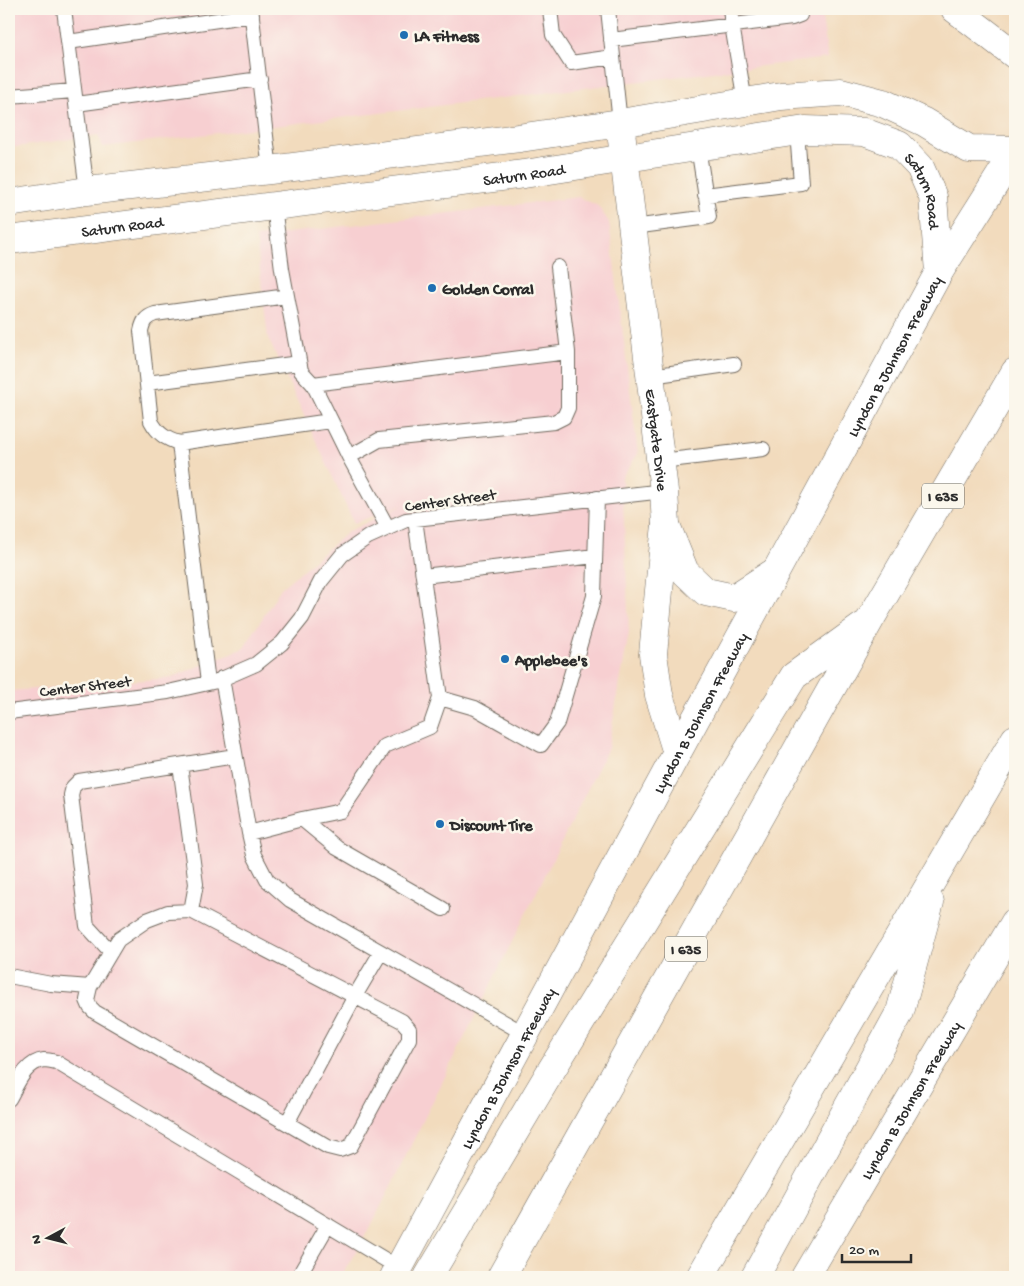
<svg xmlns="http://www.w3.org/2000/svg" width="1024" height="1286" viewBox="0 0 1024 1286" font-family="'Gochi Hand',sans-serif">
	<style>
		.built { fill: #f7cfd1 }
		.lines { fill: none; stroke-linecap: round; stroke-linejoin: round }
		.service-casing { stroke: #71695e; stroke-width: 16 }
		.minor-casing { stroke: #71695e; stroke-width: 29 }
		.tertiary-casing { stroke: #71695e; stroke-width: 29 }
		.secondary-casing { stroke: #71695e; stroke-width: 29 }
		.motorway-casing { stroke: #71695e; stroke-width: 29 }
		.service { stroke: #fff; stroke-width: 14 }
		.minor { stroke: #fff; stroke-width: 28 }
		.tertiary { stroke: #fff; stroke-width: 28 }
		.secondary { stroke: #fff; stroke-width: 28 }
		.motorway { stroke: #fff; stroke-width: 28 }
		.poi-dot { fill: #1f6fb2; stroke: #fbf7ec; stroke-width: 2 }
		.labels { text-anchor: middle; stroke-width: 5; stroke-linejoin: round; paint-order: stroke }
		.shield { fill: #fbf7ec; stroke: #696865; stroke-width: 1 }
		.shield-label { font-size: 15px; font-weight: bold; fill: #2b2b2b }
		.poi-label { font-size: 16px; font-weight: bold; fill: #2b2b2b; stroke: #fbf7ec; text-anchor: start }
		.street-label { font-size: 16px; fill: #2b2b2b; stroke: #fbf7ec }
	</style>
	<rect width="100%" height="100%" fill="#fbf7ec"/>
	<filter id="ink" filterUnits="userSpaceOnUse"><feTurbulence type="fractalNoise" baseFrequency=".02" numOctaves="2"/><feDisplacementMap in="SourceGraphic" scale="10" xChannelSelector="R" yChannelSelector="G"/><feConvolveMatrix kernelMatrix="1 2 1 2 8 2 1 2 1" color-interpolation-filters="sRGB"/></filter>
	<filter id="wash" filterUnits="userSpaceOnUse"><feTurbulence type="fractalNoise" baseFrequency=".0096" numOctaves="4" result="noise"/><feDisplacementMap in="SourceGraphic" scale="20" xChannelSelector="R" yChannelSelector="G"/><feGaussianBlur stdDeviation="1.12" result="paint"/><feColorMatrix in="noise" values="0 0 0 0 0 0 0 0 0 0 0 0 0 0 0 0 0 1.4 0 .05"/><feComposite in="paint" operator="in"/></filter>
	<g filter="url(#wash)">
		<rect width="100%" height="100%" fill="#f2dbbd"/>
		<path class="built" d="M9 9H821L828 58 103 147 98 135 9 148Z
			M579 197 598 206 609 222 638 454 622 477 629 633 608 748 374 1220 341 1277H9V691L170 678 244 648 281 588 349 531 403 505 354 523 268 338 256 237Z"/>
	</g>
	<g filter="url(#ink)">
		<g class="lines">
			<g class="service-casing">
				<path id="service" d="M64 9 87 191
					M251 9 270 170
					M550 9 553 35 571 63 613 57
					M608 9 620 123
					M730 9 732 25 745 102
					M611 40 792 18 800 15 801 9
					M68 42 252 15
					M9 96 74 91
					M76 104 260 79
					M705 195 801 183 797 132
					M274 206 282 269 301 371 313 384 349 457 388 528
					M633 227 709 217 698 147
					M651 376 734 364
					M147 383 299 363
					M313 384 568 352
					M179 443 330 421
					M349 457 379 440 554 422 564 417 568 408V352L558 267
					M661 461 763 449
					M415 519 440 698 475 708 541 745 557 723 594 596 597 498
					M423 576 595 556
					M222 678 249 833 254 855 267 880 290 900 525 1034
					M208 683 179 443C166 439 158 434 151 421L141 331C143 321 146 317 155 314L287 296
					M9 712 168 692 217 681 256 664 282 643 302 618 321 581 342 555 368 537 406 520 664 491
					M180 765 196 884 191 911
					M302 819 337 848 443 909
					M249 833 302 819 341 811 385 746 430 727 440 698
					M191 911 402 1021 409 1029V1039L351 1146 340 1150 328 1147 95 1012 90 1007 87 1000 90 987 118 940 147 920 168 912Z
					M111 952 87 926 71 795 73 787 79 781 235 756
					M9 976 51 984 90 987
					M9 1099C17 1085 25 1062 44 1060 48 1060 52 1061 56 1062L399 1268
					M287 1123 355 996 381 952
					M298 1277 328 1225"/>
			</g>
			<g class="minor-casing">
				<g id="minor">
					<path id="s1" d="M620 123 664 491 666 525 660 580 653 654 659 695 677 753"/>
				</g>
			</g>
			<g class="tertiary-casing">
				<g id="tertiary">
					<path d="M9 203 87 191 270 170 519 138 620 123 781 96 841 92 883 103 924 122 969 149 1015 150"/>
					<path id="s2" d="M9 240 524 174 805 130 864 132 899 145 920 167 933 197 939 272"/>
				</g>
			</g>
			<g class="secondary-casing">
				<g id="secondary">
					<path d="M955 9 1015 55"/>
					<path d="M666 525 685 572 706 592 734 598 773 573"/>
					<path id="s3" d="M394 1277 677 753 939 272 1015 152"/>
					<path id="s4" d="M805 1277 1015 922"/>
				</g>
			</g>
			<g class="motorway-casing">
				<path id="motorway" d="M428 1277 552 1069 794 676 863 626
					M501 1277 870 620 1015 372
					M700 1277 1015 739
					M755 1277 900 1012 930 902"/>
			</g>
			<use href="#service" class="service"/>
			<use href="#minor" class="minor"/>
			<use href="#tertiary" class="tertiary"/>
			<use href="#secondary" class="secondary"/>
			<use href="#motorway" class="motorway"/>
		</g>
	</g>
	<g class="poi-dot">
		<circle cx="404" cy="35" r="5"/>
		<circle cx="432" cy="288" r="5"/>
		<circle cx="505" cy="659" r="5"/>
		<circle cx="440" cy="824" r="5"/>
	</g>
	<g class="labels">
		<g class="shield">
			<rect x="922" y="483.5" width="42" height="25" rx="4"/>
			<rect x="665" y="936.5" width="42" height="25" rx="4"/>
		</g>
		<g class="shield-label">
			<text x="943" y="501">I 635</text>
			<text x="686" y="954">I 635</text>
		</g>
		<g class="poi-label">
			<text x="414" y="41">LA Fitness</text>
			<text x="442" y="294">Golden Corral</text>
			<text x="515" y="665">Applebee's</text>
			<text x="450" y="830">Discount Tire</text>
		</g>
		<g class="street-label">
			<text dy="6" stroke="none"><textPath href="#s2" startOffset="519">Saturn Road</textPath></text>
			<text dy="6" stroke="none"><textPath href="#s2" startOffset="954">Saturn Road</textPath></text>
			<text dy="6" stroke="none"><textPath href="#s2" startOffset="114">Saturn Road</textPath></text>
			<text dy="6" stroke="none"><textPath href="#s3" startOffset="1048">Lyndon B Johnson Freeway</textPath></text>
			<text dy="6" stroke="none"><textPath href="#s1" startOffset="319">Eastgate Drive</textPath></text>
			<text transform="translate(450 499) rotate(-8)" y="6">Center Street</text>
			<text transform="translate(85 685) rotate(-7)" y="6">Center Street</text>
			<text dy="6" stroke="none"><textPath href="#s3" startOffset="642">Lyndon B Johnson Freeway</textPath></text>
			<text dy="6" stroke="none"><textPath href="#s3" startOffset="238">Lyndon B Johnson Freeway</textPath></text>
			<text dy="6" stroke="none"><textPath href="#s4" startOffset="206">Lyndon B Johnson Freeway</textPath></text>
		</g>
	</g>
	<rect width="1024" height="1286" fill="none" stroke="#fbf7ec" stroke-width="30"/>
	<g transform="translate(48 1238) rotate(263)" stroke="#fbf7ec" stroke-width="4" paint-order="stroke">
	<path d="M0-4L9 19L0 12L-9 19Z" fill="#2b2b2b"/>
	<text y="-8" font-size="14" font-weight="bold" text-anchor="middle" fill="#2b2b2b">N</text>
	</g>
	<path d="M842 1254v8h69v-8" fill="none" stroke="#2b2b2b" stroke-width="2.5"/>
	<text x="849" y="1254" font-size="15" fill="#2b2b2b" stroke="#fbf7ec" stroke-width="4" paint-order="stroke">20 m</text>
</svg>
